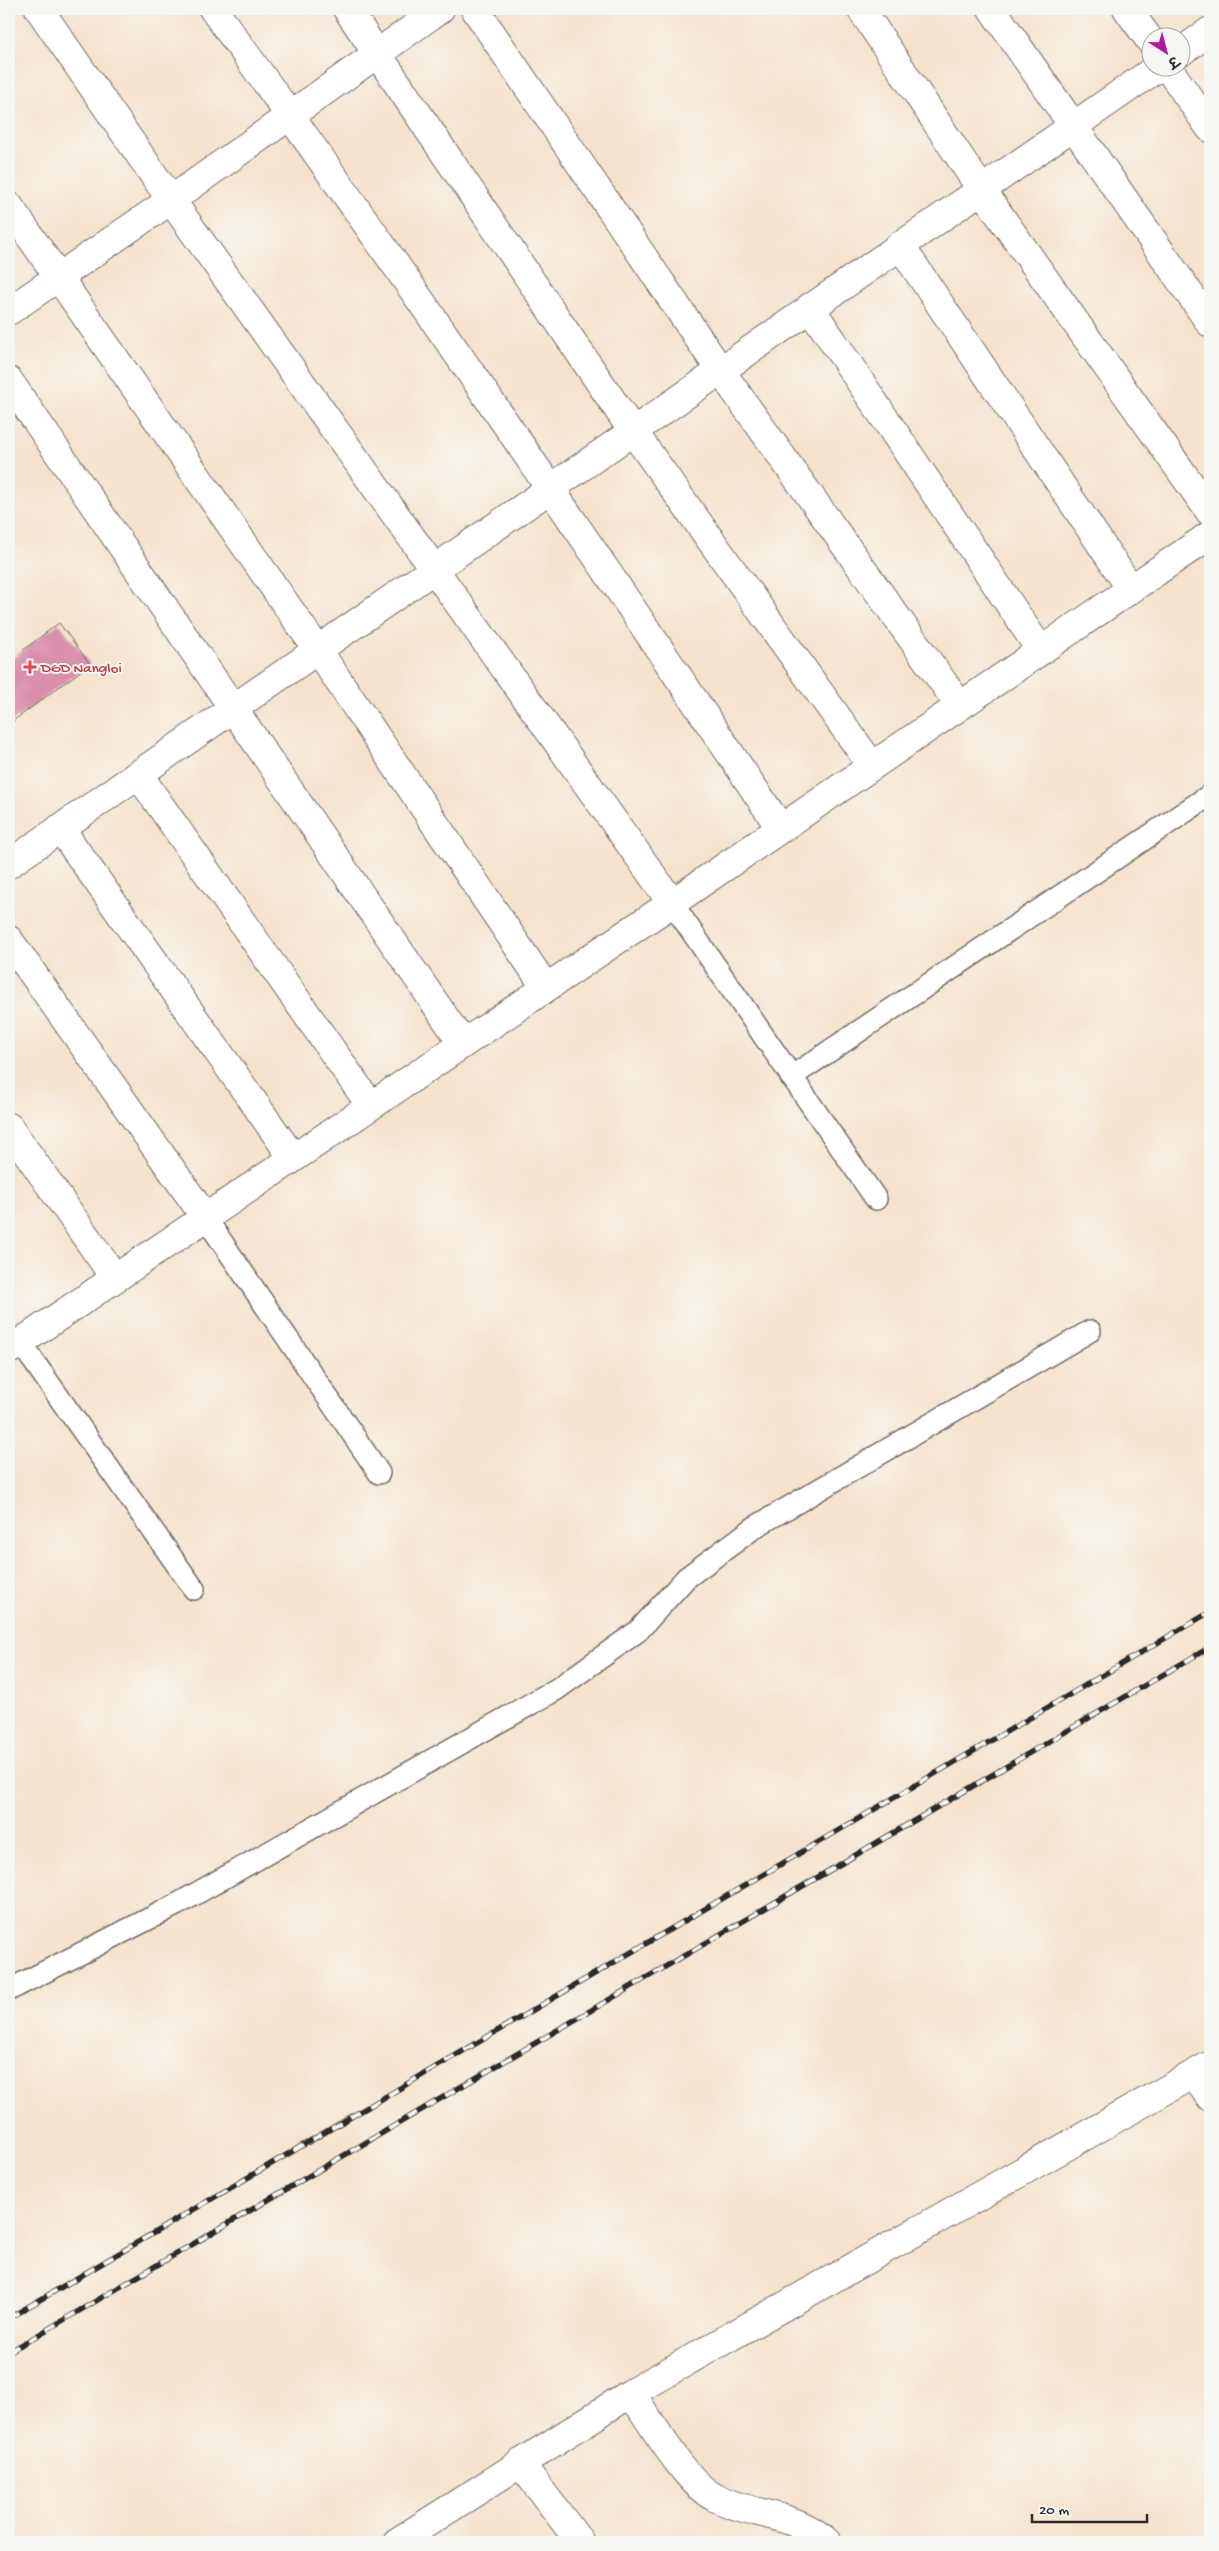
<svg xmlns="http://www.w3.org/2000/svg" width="1219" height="2551" viewBox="0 0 1219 2551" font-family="'Gochi Hand','Playpen Sans Deva',sans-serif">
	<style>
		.building { fill: #d98eab }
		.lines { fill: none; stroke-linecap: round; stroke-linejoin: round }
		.service-casing { stroke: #726b64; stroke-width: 24 }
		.minor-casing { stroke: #726b64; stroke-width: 30 }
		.service { stroke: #fff; stroke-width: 21 }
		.minor { stroke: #fff; stroke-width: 28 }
		.rail-casing { stroke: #2b2b2b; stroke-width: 5.5 }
		.rail { stroke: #f6f6f2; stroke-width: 4; stroke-dasharray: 11; stroke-linecap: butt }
		.health-dot { fill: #e0444e; stroke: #f6f6f2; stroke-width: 2 }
		.labels { text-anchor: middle; stroke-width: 4; stroke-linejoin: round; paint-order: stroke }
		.health-label { font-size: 15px; fill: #be3a42; stroke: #f6f6f2; text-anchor: start }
	</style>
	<rect width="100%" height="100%" fill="#f6f6f2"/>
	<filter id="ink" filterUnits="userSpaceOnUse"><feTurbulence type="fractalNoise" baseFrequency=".02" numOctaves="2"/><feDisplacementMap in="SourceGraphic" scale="10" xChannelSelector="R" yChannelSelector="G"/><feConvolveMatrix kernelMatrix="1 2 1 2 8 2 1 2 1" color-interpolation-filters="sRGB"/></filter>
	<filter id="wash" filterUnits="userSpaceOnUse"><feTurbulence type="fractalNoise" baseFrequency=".0096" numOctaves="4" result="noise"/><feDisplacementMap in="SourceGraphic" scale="20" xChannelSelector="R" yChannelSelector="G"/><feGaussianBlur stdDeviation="1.12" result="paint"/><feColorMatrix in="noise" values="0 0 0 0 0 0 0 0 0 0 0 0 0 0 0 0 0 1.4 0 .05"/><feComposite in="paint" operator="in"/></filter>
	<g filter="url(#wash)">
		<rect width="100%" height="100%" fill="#f5e3cd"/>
		<g id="blocks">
			<path class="building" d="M59 623 90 664 9 724V661Z"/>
		</g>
	</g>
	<g filter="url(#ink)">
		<use href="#blocks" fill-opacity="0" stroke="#726b64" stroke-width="1"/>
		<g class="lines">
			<g class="service-casing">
				<path id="service" d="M672 903 876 1199
					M791 1077 1210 795
					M205 1217 379 1473
					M20 1342 194 1589
					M9 1990 176 1905 557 1689 638 1631 686 1578 755 1527 1090 1331"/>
			</g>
			<g class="minor-casing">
				<path id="minor" d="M39 9 171 200 672 903
					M213 9C409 278 595 553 781 829
					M347 9 632 430 872 766
					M475 9 720 370 960 706
					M861 9 981 189 1210 512
					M992 9 1210 323
					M1127 9 1152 43
					M1182 51 1210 31
					M1168 68 1210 128
					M9 206 317 649 546 988
					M900 245 1131 589
					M810 307 1041 651
					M9 311 171 200 440 9
					M9 381 463 1044
					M138 774 371 1106
					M60 828 293 1158
					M9 864 1157 68
					M9 940 205 1217
					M9 1127 115 1278
					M9 1350 672 903 1210 535
					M1194 2075 1210 2097
					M631 2393C649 2419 687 2484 714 2497 751 2516 796 2513 827 2542
					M520 2463 580 2542
					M397 2542 631 2393 1210 2065"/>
			</g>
			<use href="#service" class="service"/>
			<use href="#minor" class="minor"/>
			<g class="rail-casing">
				<path id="rail" d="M9 2318 1210 1612
					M9 2352 1210 1647"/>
			</g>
			<use href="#rail" class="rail"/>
		</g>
	</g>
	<path class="health-dot" d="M27.5 659.5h5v5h5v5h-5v5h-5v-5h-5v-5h5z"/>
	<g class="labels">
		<g class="health-label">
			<text x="41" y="672">DGD Nangloi</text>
		</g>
	</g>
	<rect width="1219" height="2551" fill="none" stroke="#f6f6f2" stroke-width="30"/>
	<g transform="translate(1166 52) rotate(144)"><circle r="24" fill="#f6f6f2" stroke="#a5a5a2"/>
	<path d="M0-4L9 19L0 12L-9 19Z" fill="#b5179e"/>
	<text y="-8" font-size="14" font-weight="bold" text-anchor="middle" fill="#2b2b2b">उ</text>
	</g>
	<path d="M1032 2514v8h115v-8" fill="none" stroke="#2b2b2b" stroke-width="2.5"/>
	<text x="1039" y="2514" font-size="15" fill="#2b2b2b" stroke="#f6f6f2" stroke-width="4" paint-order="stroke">20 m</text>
</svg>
